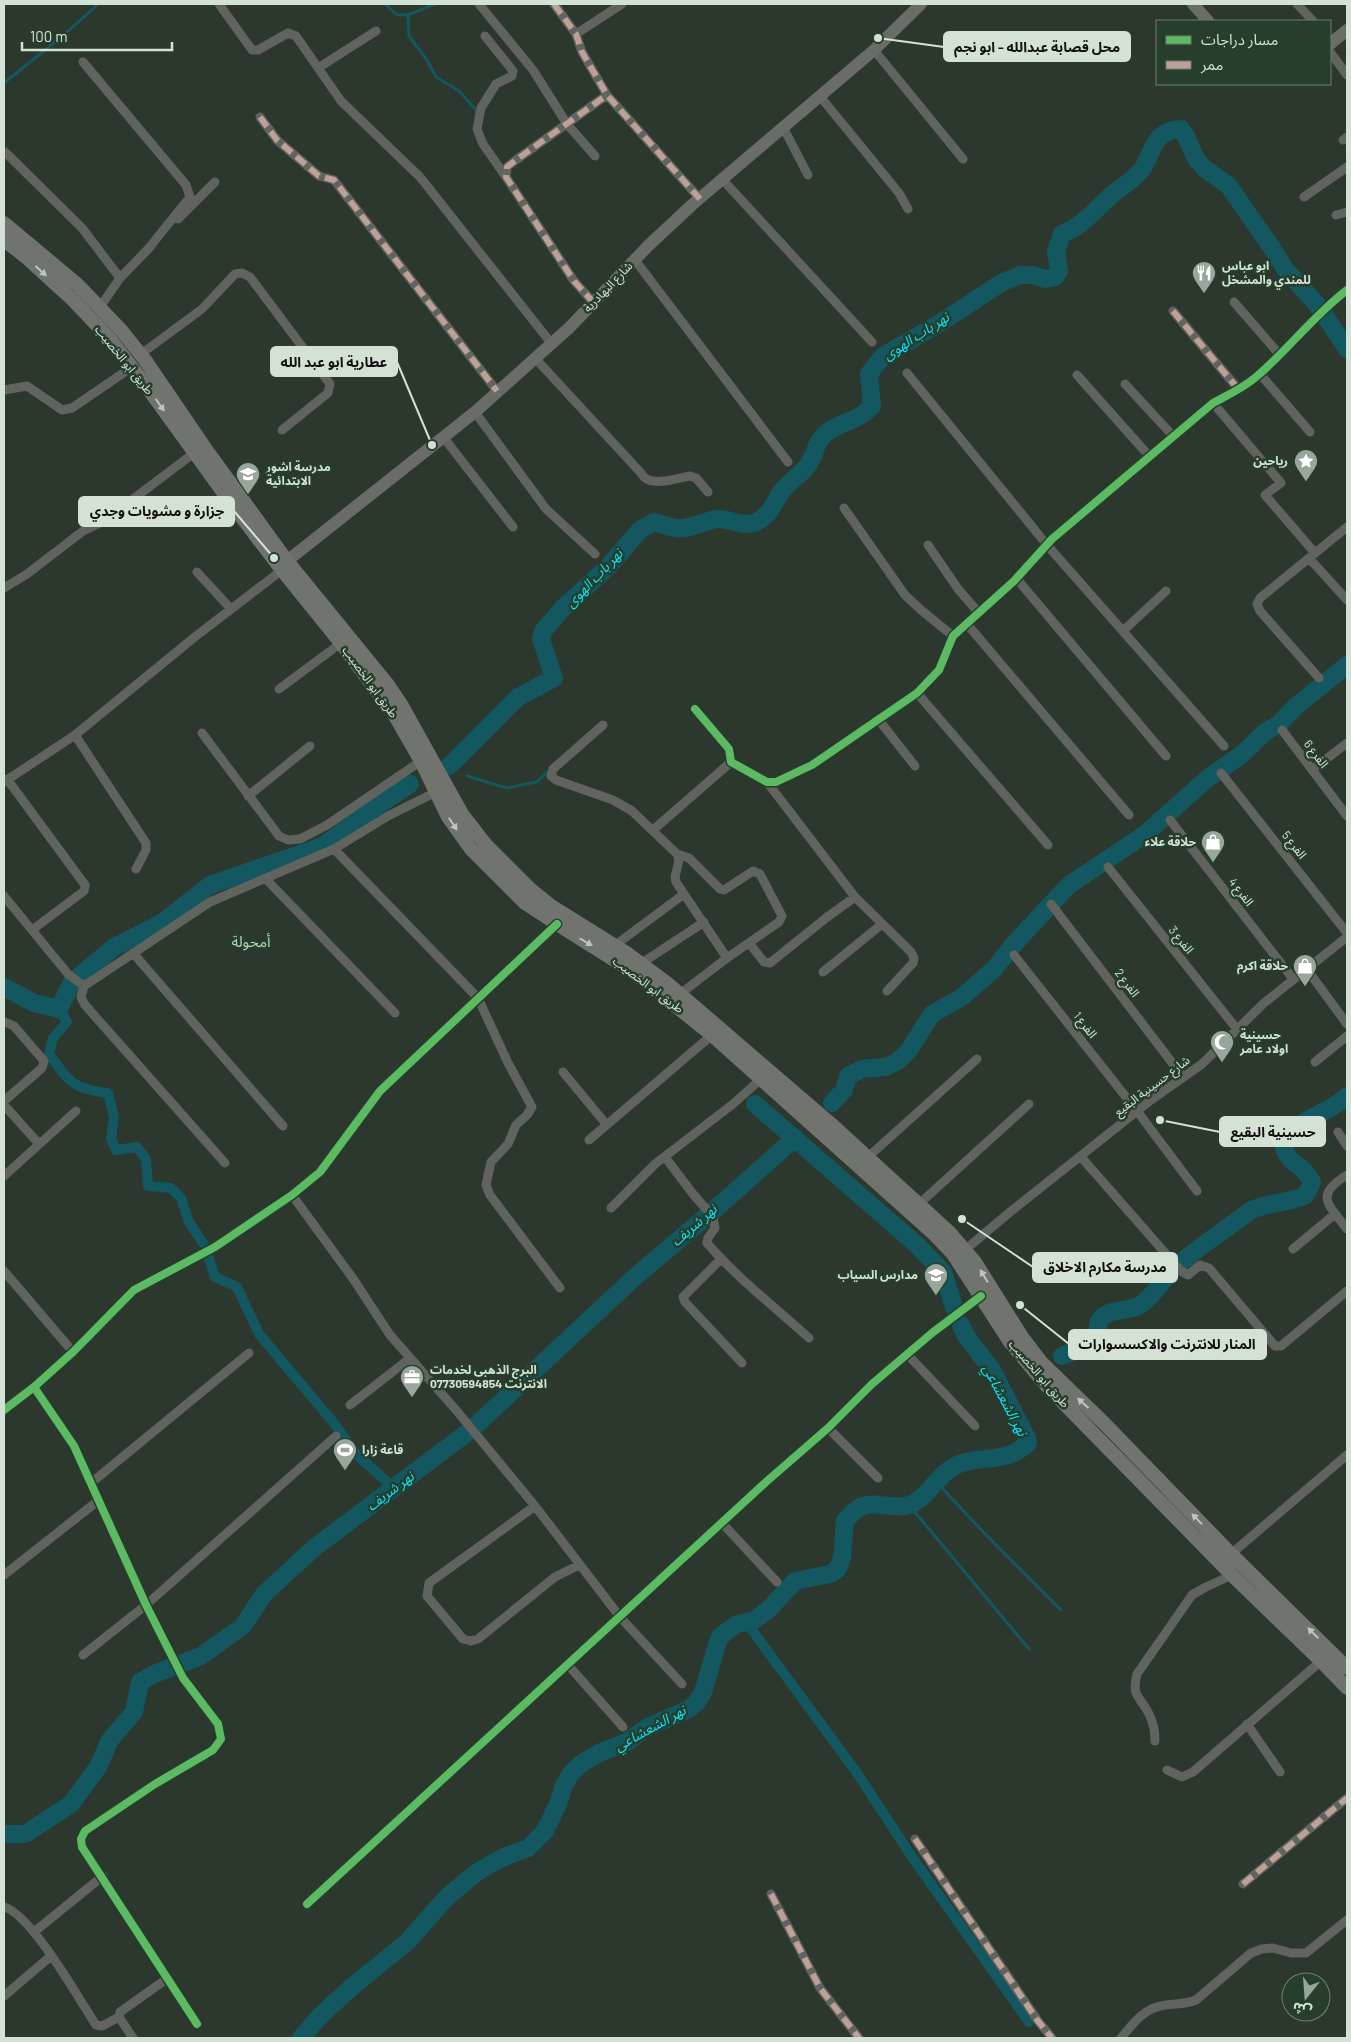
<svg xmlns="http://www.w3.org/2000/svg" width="1351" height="2042" viewBox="0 0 1351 2042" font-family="Barlow,'Noto Sans Arabic',sans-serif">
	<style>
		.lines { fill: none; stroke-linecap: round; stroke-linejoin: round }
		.stream { stroke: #135760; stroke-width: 3 }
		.canal { stroke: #135760; stroke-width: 10 }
		.river { stroke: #135760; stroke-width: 18 }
		.minor { stroke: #61635e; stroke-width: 9 }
		.secondary { stroke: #6a6d67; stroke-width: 12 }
		.primary { stroke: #71746e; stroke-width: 14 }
		.quiet { stroke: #bda197; stroke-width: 6; stroke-dasharray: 12 6; stroke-linecap: butt }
		.cycleway-casing { stroke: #263e2b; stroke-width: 11 }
		.cycleway { stroke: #5cba63; stroke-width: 8 }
		.oneway { fill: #bbc6bc }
		.labels { text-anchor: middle; stroke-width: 5; stroke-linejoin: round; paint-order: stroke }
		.poi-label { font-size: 12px; font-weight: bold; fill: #d4e2d6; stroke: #263e2b; text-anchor: start }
		.street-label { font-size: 12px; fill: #d4e2d6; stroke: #263e2b }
		.water-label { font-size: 14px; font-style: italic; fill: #08e3ff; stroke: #263e2b }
		.quarter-label { font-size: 15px; fill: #b7d3bc; stroke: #263e2b }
		.leader { fill: none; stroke: #d4e2d6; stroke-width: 2 }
		.callout-dot { fill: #d4e2d6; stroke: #263e2b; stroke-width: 2 }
		.callout { fill: #d4e2d6; stroke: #d4e2d6; stroke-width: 2 }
		.callout-label { font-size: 14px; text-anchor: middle; font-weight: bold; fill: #111 }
	</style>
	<rect width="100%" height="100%" fill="#2c382e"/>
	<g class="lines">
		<path class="stream" d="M385 4 397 15C411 16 422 9 435 4
			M408 15 409 36 427 60 436 77 459 91 476 110V112
			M4 83 65 34 98 4
			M467 776 507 788 537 782 549 770
			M936 1481C975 1526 1019 1567 1061 1610
			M909 1505 1029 1649"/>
		<path class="canal" d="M59 1009 67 1022 53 1038 49 1054C69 1082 73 1089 108 1093L114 1117 111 1139 116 1150 137 1147 146 1159 148 1186 171 1188 181 1198 189 1222 203 1243
			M209 1259 215 1277 237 1287 259 1334 333 1422 357 1455 393 1487
			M746 1622 857 1773 912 1857 1029 2022"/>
		<path class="river" d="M449 766 517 698 554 678 541 639 543 631 563 608 608 567 640 530 654 522C661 524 669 527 676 528 689 530 704 521 717 519 729 518 741 527 754 523 770 517 773 504 781 492 788 482 801 475 808 465 815 455 815 444 824 435 839 421 857 423 872 406L869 374 883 356 940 323 1001 283 1020 275H1033L1045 279 1055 277 1059 271 1056 251 1062 234C1084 226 1096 208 1114 193 1124 185 1135 179 1143 168 1149 159 1152 144 1160 137 1166 132 1173 129 1181 129L1186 136 1196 159 1205 169 1228 185 1272 248 1285 269 1319 307 1347 349
			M4 987 34 1003 59 1009 72 982 113 948 163 922 210 885 323 846 367 813 410 784
			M832 1103 844 1090 848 1076 862 1069 886 1067 898 1061 909 1050 932 1014 962 997 994 969 1013 945 1069 885 1144 835 1208 778 1241 755 1265 732 1279 724 1295 707 1347 665
			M755 1104 917 1245 943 1272 954 1307
			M1062 1356C1071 1351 1087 1350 1093 1344 1101 1335 1094 1323 1103 1316 1116 1307 1130 1313 1143 1303 1156 1293 1163 1278 1176 1267 1199 1246 1225 1230 1250 1211 1268 1202 1286 1204 1306 1195L1312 1182C1303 1162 1284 1165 1283 1140 1299 1119 1328 1114 1347 1096
			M4 1834H25L71 1804 98 1767 110 1740 134 1712 140 1682 154 1674 201 1656 243 1626 264 1594 314 1548 472 1429 636 1276 713 1211 795 1138
			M301 2038 321 2015 353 1986 407 1942 446 1898 477 1872 502 1858 528 1848 545 1831 558 1804 564 1785 572 1772 582 1763 599 1753 627 1742 646 1728 689 1709 697 1702 703 1692 719 1638 727 1631 737 1624 753 1621 768 1610 795 1581 830 1574 838 1569 842 1558 845 1520C850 1516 856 1508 863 1506 877 1501 894 1510 909 1505 929 1498 937 1473 959 1464 986 1454 1004 1465 1028 1443L1027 1438 992 1370 966 1336 961 1325"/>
		<path class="minor" d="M219 4 252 50H258L288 33 296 36 341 101 420 177 551 343
			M479 4 533 70 567 124 595 156
			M554 4 576 34 582 52 607 95 700 199
			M1297 4 1313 21
			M576 34 622 4
			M485 36 513 71 512 76 496 84 481 108 477 129 483 144 506 177
			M874 50 963 159
			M1330 52 1347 75
			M83 62 186 185 190 197 148 249
			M318 68 376 31
			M819 95 899 193 908 209
			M260 117 277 140 319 176 334 180 497 391
			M783 127 808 175
			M1343 140 1347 137
			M5 152 82 228 120 278
			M722 179 872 342
			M1304 197 1347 167
			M1336 215 1347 212
			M178 219 215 182
			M635 260 788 462
			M1234 302 1279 354
			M594 303 574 281 506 177 507 167 516 160 607 95
			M100 307 120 278 151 246
			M1173 311 1239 390
			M141 354 202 309 235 274 242 273 250 277 330 384 328 393 282 430
			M535 358 641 473C649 489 676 478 690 476L696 478 708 492
			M907 373 1047 545 1224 746
			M1260 374 1310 432
			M1077 375 1150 457
			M1125 384 1174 437
			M4 390 27 386 62 410 72 408 132 367
			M1213 403 1281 483 1265 495 1315 553
			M475 412 546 509 595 554
			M444 438 513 527
			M844 508 905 595 921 610 953 636
			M928 545 958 589 978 612
			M1309 558 1347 600
			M197 572 231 609
			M1016 578 1166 756
			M4 588 27 574 83 531 104 521 194 453
			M967 624 1129 815
			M1123 631 1166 591
			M1319 678 1260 611 1257 604 1260 598 1347 527
			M279 689 341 643
			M917 693 1048 845
			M695 709 729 749 731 762 767 782H776L812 765 917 693 939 670 953 636 1014 581 1052 539 1213 403C1228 395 1243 388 1256 377 1288 350 1313 316 1347 290
			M878 719 915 766
			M603 725 553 769 551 776 556 780 613 800 632 811 677 854 679 860 675 877 676 882 727 958 680 994
			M1282 730 1347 816
			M202 733 279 836 288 840 300 839 327 825 421 761
			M75 735 146 843V850L136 869
			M1312 770 1347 743
			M1221 773 1347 933
			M7 779 85 885 84 891 32 930
			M4 782 75 735 196 636 282 570
			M767 782 855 897 911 952 914 958 913 963 887 991
			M248 796 310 746
			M1170 820 1293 979
			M653 830 731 762
			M334 849 478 998 508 1063 532 1107 527 1115 516 1125 508 1144 491 1162 486 1185 490 1195 560 1288
			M677 854 689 858 720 889 724 890 753 871 760 874 782 916 779 922 727 958
			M1108 867 1236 1028
			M265 878 395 1013
			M4 896 68 974 84 986
			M1051 904 1183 1077
			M749 943 764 962 770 963 826 918 855 897
			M614 946 684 894
			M133 953 283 1126
			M1014 955 1137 1111 1197 1191
			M642 963 704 922
			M1306 968 1347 1024
			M823 972 882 924
			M4 1023 5 1022 14 1026 44 1061 42 1068 4 1101
			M1315 1062 1347 1036
			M563 1072 606 1124
			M4 1105 39 1144
			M1338 1132 1347 1146
			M589 1140 712 1035
			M665 1157 693 1194 713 1217 715 1228 708 1238 707 1243C738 1279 775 1307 809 1338
			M868 1157 977 1059
			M1081 1157 1181 1271 1188 1275 1200 1265 1209 1268 1275 1346H1281L1347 1291
			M225 1163 85 1005 81 997 84 986 210 902 334 849 388 816 436 792
			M1347 1175C1314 1195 1328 1204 1347 1229
			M4 1176 76 1111
			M292 1195 354 1280 390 1335 456 1410 535 1506 620 1617 682 1684
			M919 1204 1029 1104
			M611 1208 655 1164 733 1104 762 1078
			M966 1249 1010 1212 1151 1100 1202 1064 1264 1003 1347 937
			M1293 1249 1335 1214
			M721 1259 683 1297 685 1302 742 1363
			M4 1271 73 1352
			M908 1355 975 1426
			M34 1387 74 1446 146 1605 183 1678 218 1724 221 1739 213 1750 155 1784 85 1831 81 1839 82 1847 197 2024
			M350 1405 409 1359
			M4 1410 34 1387 73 1352 134 1290 215 1247 292 1195 320 1172 380 1091 557 924
			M828 1428 878 1478
			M91 1483 249 1353
			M535 1506 429 1583 427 1596 463 1639 471 1641 478 1639 555 1577 579 1565
			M722 1523 777 1582
			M1231 1554 1347 1455
			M4 1575 99 1500
			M83 1655 146 1605 336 1436
			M568 1665 623 1727
			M1247 1724 1280 1772
			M1155 1741C1155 1732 1153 1722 1149 1714 1140 1695 1131 1698 1137 1674L1192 1595 1206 1587 1232 1575
			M1167 1770 1182 1777 1193 1772 1321 1661
			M915 1839 1038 2021 1052 2038
			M1243 1884 1347 1798
			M771 1894 820 1988 859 2038
			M307 1904 766 1482 828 1428 872 1384 932 1333 981 1296
			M4 1907C31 1914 79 1999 96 2025L102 2026 119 2017
			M34 1932 103 1876
			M4 1996 51 1956
			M133 2038 119 2017 120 2012 168 1978
			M1121 2038C1132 2025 1143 2009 1161 2006 1173 2003 1184 2005 1196 2000L1251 1953 1262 1949 1273 1948 1291 1953H1306L1347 1920"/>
		<path class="secondary" d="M1193 4 1208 21
			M1330 44 1347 30
			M287 561 475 412 569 328 649 245 693 204 874 50 921 4"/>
		<path class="primary" d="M4 223 78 285 121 330 145 360 205 448 287 561 388 685 402 706 462 814 486 845 530 889 551 906 628 954 667 983 831 1124 950 1233 975 1262 1022 1337 1041 1362 1104 1423 1231 1554 1347 1668
			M4 240 26 257 71 298 110 339 144 383 231 503 282 570 341 643 394 714 421 761 448 817 471 849 525 903 557 924 632 971 712 1035 933 1233 953 1254 1010 1342 1046 1385 1232 1575 1321 1661 1347 1688"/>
		<path class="quiet" d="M554 4 576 34 582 52 607 95 700 199
			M260 117 277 140 319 176 334 180 497 391
			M594 303 574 281 506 177 507 167 516 160 607 95
			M1173 311 1239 390
			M915 1839 1038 2021 1052 2038
			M1243 1884 1347 1798
			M771 1894 820 1988 859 2038"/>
		<g class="cycleway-casing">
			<path id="cycleway" d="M695 709 729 749 731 762 767 782H776L812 765 917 693 939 670 953 636 1014 581 1052 539 1213 403C1228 395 1243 388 1256 377 1288 350 1313 316 1347 290
				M34 1387 74 1446 146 1605 183 1678 218 1724 221 1739 213 1750 155 1784 85 1831 81 1839 82 1847 197 2024
				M4 1410 34 1387 73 1352 134 1290 215 1247 292 1195 320 1172 380 1091 557 924
				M307 1904 766 1482 828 1428 872 1384 932 1333 981 1296"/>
		</g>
		<use href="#cycleway" class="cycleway"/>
	</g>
	<defs><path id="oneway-solid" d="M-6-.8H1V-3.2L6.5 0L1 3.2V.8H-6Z" transform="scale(1.25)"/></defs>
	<g class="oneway">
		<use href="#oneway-solid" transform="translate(41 271) rotate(42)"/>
		<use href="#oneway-solid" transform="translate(160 405) rotate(55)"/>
		<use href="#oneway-solid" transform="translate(453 824) rotate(56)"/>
		<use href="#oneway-solid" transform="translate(586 942) rotate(30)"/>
		<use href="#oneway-solid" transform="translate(984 1276) rotate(-121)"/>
		<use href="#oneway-solid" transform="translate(1083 1403) rotate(-138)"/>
		<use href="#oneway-solid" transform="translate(1197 1519) rotate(-134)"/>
		<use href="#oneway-solid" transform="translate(1313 1633) rotate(-135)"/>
	</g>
	<defs>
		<g id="restaurant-pin" transform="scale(1.25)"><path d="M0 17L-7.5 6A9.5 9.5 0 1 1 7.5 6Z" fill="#99a69b" stroke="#263e2b"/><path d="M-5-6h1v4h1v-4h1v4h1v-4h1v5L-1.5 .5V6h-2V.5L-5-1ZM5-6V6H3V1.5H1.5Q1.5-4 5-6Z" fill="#fff"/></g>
		<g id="sight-pin" transform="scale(1.25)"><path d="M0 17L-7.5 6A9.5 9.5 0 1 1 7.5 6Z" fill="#99a69b" stroke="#263e2b"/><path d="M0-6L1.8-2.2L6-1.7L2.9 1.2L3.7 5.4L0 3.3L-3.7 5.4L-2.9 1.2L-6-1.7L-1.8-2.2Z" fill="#fff"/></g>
		<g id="school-pin" transform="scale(1.25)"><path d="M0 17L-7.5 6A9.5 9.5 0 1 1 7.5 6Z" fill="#99a69b" stroke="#263e2b"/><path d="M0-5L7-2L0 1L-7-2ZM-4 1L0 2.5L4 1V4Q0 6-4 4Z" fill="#fff"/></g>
		<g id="shop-pin" transform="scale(1.25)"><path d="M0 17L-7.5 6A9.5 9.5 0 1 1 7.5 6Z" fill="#99a69b" stroke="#263e2b"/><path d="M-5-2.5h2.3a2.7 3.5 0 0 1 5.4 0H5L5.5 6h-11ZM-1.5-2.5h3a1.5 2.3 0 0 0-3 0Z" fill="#fff"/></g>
		<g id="mosque-pin" transform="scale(1.25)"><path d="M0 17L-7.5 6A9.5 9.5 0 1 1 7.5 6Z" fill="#99a69b" stroke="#263e2b"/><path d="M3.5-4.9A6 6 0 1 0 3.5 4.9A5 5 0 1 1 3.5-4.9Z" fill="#fff"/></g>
		<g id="office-pin" transform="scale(1.25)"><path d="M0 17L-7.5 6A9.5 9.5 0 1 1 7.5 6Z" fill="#99a69b" stroke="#263e2b"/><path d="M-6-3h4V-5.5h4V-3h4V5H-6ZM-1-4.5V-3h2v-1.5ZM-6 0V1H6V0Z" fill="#fff"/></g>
		<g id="stadium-pin" transform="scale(1.25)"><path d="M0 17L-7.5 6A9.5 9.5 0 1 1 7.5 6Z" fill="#99a69b" stroke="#263e2b"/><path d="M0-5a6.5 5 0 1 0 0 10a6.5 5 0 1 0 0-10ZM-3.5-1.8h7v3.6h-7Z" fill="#fff"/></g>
	</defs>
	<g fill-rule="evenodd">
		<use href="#restaurant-pin" x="1204" y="273"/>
		<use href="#sight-pin" x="1306" y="461"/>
		<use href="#school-pin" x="248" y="474"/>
		<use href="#shop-pin" x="1213" y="842"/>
		<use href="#shop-pin" x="1305" y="966"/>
		<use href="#mosque-pin" x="1222" y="1042"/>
		<use href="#school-pin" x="936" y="1275"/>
		<use href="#office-pin" x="412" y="1377"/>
		<use href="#stadium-pin" x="345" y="1450"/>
	</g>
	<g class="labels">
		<g class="poi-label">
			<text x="1222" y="270">ابو عباس<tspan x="1222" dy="14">للمندي والمشخل</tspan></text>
			<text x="1288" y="465" text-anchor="end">رياحين</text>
			<text x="266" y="471">مدرسة اشور<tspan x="266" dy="14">الابتدائية</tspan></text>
			<text x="1196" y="846" text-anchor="end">حلاقة علاء</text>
			<text x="1288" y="970" text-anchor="end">حلاقة اكرم</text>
			<text x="1240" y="1039">حسينية<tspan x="1240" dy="14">اولاد عامر</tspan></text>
			<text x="918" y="1279" text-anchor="end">مدارس السياب</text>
			<text x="430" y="1374">البرج الذهبي لخدمات<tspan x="430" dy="14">الانترنت 07730594854</tspan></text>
			<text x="362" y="1454">قاعة زارا</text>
		</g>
		<g class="street-label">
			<text transform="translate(608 287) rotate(-46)" y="4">شارع البهادرية</text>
			<text transform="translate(124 360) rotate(51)" y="4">طريق ابو الخصيب</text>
			<text transform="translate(370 682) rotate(54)" y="4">طريق ابو الخصيب</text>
			<text transform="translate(1316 754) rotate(53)" y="4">الفرع 6</text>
			<text transform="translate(1294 845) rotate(52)" y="4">الفرع 5</text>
			<text transform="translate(1241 892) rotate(52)" y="4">الفرع 4</text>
			<text transform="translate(1181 940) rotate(51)" y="4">الفرع 3</text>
			<text transform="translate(1127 983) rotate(53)" y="4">الفرع 2</text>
			<text transform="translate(648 985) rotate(37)" y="4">طريق ابو الخصيب</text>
			<text transform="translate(1085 1025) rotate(52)" y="4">الفرع 1</text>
			<text transform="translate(1152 1086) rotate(-37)" y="4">شارع حسينية البقيع</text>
			<text transform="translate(1039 1374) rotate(49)" y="4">طريق ابو الخصيب</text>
		</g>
		<g class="water-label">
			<text transform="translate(916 336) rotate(-33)" y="5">نهر باب الهوى</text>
			<text transform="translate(594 578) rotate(-46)" y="5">نهر باب الهوى</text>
			<text transform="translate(694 1225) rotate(-41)" y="5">نهر شريف</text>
			<text transform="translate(1005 1400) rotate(62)" y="5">نهر الشعشاعي</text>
			<text transform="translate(390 1491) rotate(-37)" y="5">نهر شريف</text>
			<text transform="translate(650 1728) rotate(-29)" y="5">نهر الشعشاعي</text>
		</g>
		<g class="quarter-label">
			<text x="251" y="947">أمحولة</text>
		</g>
	</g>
	<path class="leader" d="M878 38L944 47M432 445L397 362M274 558L234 511M1160 1120L1220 1132M962 1219L1033 1267M1020 1305L1069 1344"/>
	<g class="callout-dot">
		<circle cx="878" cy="38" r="5"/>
		<circle cx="432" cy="445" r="5"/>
		<circle cx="274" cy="558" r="5"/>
		<circle cx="1160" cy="1120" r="5"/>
		<circle cx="962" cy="1219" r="5"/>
		<circle cx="1020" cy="1305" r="5"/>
	</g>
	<g class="callout">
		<rect x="944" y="32" width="186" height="29" rx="5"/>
		<rect x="271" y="347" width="126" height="29" rx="5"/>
		<rect x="79" y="497" width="155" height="29" rx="5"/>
		<rect x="1220" y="1117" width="105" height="29" rx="5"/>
		<rect x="1033" y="1253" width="144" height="29" rx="5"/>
		<rect x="1069" y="1330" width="197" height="29" rx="5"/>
	</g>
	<g class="callout-label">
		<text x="1037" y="52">محل قصابة عبدالله - ابو نجم</text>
		<text x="334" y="367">عطارية ابو عبد الله</text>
		<text x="157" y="516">جزارة و مشويات وجدي</text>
		<text x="1273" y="1137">حسينية البقيع</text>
		<text x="1105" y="1272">مدرسة مكارم الاخلاق</text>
		<text x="1167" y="1349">المنار للانترنت والاكسسوارات</text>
	</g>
	<rect width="1351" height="2042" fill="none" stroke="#d4e2d6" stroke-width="10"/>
	<rect x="1156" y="20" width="175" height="65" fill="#263e2b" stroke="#6c806f"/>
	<rect x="1166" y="36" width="25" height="8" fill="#5cba63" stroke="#6c806f"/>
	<text x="1201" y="45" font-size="15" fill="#d4e2d6">مسار دراجات</text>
	<rect x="1166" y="61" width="25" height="8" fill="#bda197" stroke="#6c806f"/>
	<text x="1201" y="70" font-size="15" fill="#d4e2d6">ممر</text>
	<g transform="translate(1306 1997) rotate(197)"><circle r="24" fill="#263e2b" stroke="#6c806f"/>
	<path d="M0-4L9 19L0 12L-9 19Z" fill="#99a69b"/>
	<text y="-8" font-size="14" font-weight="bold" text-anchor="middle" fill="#d4e2d6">ش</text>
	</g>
	<path d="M22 42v8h150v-8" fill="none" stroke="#d4e2d6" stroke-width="2.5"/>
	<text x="30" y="42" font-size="15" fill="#d4e2d6" stroke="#263e2b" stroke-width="4" paint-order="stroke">100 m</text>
</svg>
